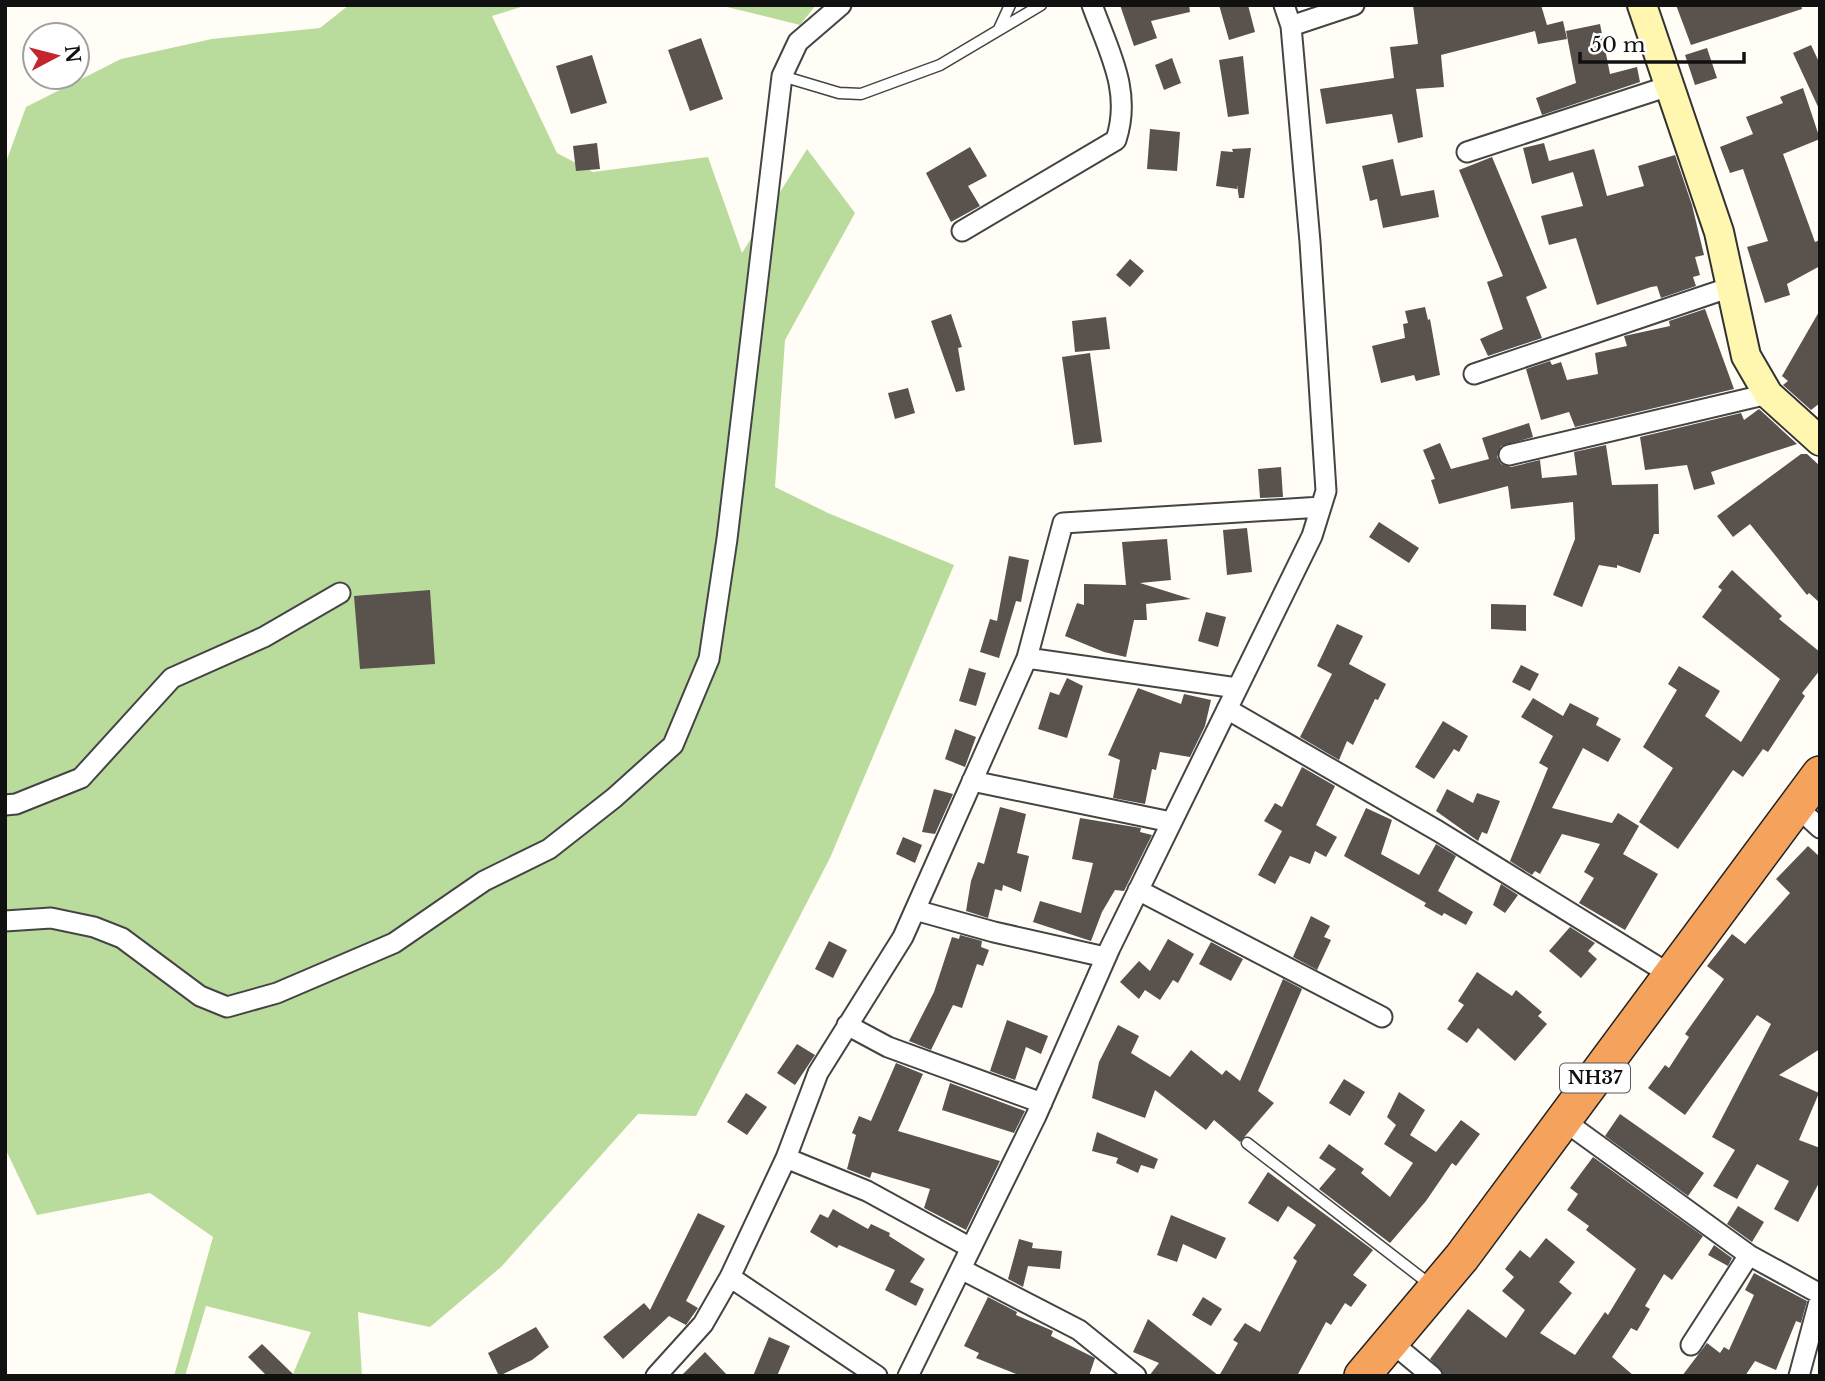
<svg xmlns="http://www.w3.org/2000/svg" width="1825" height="1381" viewBox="0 0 1825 1381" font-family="'Libre Baskerville',serif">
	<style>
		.forest { fill: #b9dc9c }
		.building { fill: #5a524d }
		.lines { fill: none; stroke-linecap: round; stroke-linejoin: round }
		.lane-casing { stroke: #444; stroke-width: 13 }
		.street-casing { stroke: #444; stroke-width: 23 }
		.secondary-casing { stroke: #333; stroke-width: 32 }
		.highway-casing { stroke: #222; stroke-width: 38 }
		.lane { stroke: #fff; stroke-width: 10 }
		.street { stroke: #fff; stroke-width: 19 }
		.secondary { stroke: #fff6b0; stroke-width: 28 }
		.highway { stroke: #f5a25d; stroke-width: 35 }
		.labels { text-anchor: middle; stroke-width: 7; stroke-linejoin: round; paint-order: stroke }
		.shield { fill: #fff; stroke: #585858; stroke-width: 2 }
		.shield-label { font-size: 18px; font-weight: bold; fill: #111 }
	</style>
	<rect width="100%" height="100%" fill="#fffdf5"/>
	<path class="forest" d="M349 5H528L492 16 557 153 593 172 708 157 742 253 807 149 855 213 785 340 775 487 828 513 954 565 830 858 696 1116 638 1114 501 1267 430 1327 358 1312 362 1376H292L311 1332 206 1306 185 1376H174L213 1237 150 1193 37 1215 5 1148V165L26 107 121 59 212 39 320 28Z
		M719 5H816L800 25Z"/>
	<path class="building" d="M1120 5H1189L1190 12 1151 21 1157 38 1134 46Z
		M1219 5H1248L1255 32 1229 40Z
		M1413 5H1541L1547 25 1563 21 1567 39 1538 44 1535 31 1441 55 1444 87 1416 89 1423 137 1398 143 1392 114 1326 124 1320 89 1394 78 1390 47 1418 44Z
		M1676 5H1801L1802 9 1691 45Z
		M1600 24 1610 74 1637 67 1640 82 1542 115 1536 98 1576 83 1566 31Z
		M701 38 723 99 690 111 668 50Z
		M1811 45 1820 64V111L1793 53Z
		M1707 48 1717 78 1695 85 1685 55Z
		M592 55 607 103 571 114 556 66Z
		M1243 56 1249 114 1228 117 1219 60Z
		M1172 58 1181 83 1164 90 1155 65Z
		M1803 88 1820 139 1783 154 1815 242 1820 240V266L1787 284 1790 295 1765 303 1747 247 1768 241 1743 169 1730 173 1720 147 1753 134 1746 117 1783 103 1780 97Z
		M1150 129 1180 132 1177 171 1147 169Z
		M597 143 600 169 576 171 573 146Z
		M1544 143 1549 161 1594 149 1607 196 1644 186 1638 166 1675 155 1692 205 1704 255 1695 257 1700 275 1693 277 1696 286 1661 298 1657 286 1651 287 1597 305 1576 238 1549 245 1541 216 1583 206 1573 172 1532 184 1523 148Z
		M970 147 987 176 968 186 980 206 951 222 926 173Z
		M1251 148 1244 198H1239L1237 185V189L1216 186 1221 151 1233 152 1232 149Z
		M1492 157 1547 288 1526 297 1542 338 1488 356 1480 339 1503 329 1487 282 1503 276 1459 170Z
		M1393 159 1401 196 1434 190 1439 217 1383 228 1377 199 1370 201 1362 166Z
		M1130 259 1144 271 1130 287 1116 275Z
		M1425 307 1428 320 1430 319 1440 375 1416 381 1414 375 1381 383 1372 346 1405 338 1403 324 1408 323 1405 311Z
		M1705 309 1734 389 1575 427 1569 412 1541 420 1526 369 1550 361 1552 365 1561 362 1567 380 1598 374 1595 353 1627 346 1624 336 1670 326 1669 321Z
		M1820 310V403L1811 410 1783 385 1788 381 1782 376Z
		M951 314 962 347 958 348 965 390 956 392 931 321Z
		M1106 317 1110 349 1075 352 1072 321Z
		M1090 353 1102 442 1074 445 1062 357Z
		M908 388 915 413 895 419 888 393Z
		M1759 409 1797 444 1711 472 1715 484 1694 490 1687 465 1645 470 1640 437 1741 413 1744 420Z
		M1529 423 1533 437 1501 446 1497 457 1501 464 1511 467 1540 460 1542 478 1577 475 1574 452 1606 445 1612 485 1658 484 1659 534H1654L1640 573 1617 565V568L1599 565 1582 607 1553 595 1575 539 1573 502 1511 509 1508 486 1439 504 1431 480 1435 479 1423 450 1440 443 1451 469 1489 459 1482 438Z
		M1801 454H1807L1820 466V603L1809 593 1807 595 1750 524 1733 537 1717 516Z
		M1281 467 1283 497 1260 498 1258 469Z
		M1379 522 1419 548 1409 563 1369 537Z
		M1247 528 1252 572 1227 575 1223 530Z
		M1167 539 1171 580 1140 583 1191 599 1146 604 1147 620H1134L1126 657 1104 652 1065 636 1077 603 1084 605V584L1126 585 1122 542Z
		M1009 556 1029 560 1021 602 1016 601 999 658 980 652 990 619 997 621Z
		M1732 570 1782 616 1779 619 1820 652V670L1802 693 1805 696 1768 752 1763 749 1743 777 1733 770 1678 849 1639 822 1673 768 1643 747 1677 690 1668 684 1679 666 1720 691 1705 716 1741 742 1780 679 1702 617 1722 590 1718 587Z
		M430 590 435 664 360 669 354 596Z
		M1491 604 1526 605V631L1491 629Z
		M1206 612 1226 617 1218 647 1198 641Z
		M1337 624 1363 636 1349 664 1386 684 1378 700 1375 699 1353 745 1347 741 1339 760 1300 737 1332 674 1317 666Z
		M1521 665 1539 674 1530 691 1512 682Z
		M969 668 986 673 976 706 959 701Z
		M1067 678 1083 686 1067 738 1038 729 1050 692 1059 695Z
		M1138 688 1181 704 1184 694 1211 700 1205 726 1190 757 1160 752 1156 770 1152 769 1145 804 1113 798 1120 760 1108 755Z
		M1533 698 1563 716 1570 703 1599 718 1596 725 1621 739 1608 762 1583 748 1552 808 1612 823 1618 813 1639 826 1623 854 1658 874 1625 930 1579 903 1594 878 1584 872 1600 844 1562 834 1540 874 1535 871 1532 875 1510 861 1548 768 1539 763 1553 736 1521 717Z
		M1443 721 1468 736 1459 752 1454 749 1434 779 1415 767Z
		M955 729 976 737 965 767 945 759Z
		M1302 767 1335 786 1316 825 1337 837 1326 857 1315 851 1310 864 1290 856 1275 884 1258 875 1282 831 1264 821 1275 803 1282 807Z
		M934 789 953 794 935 834 922 832Z
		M1447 789 1473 803 1477 793 1500 801 1487 834 1482 832 1478 841 1436 811Z
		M1000 807 1026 814 1017 853 1029 856 1021 892 1003 885 1002 891 995 889 988 918 966 911 971 881 978 862 984 864Z
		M1366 808 1392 820 1381 854 1419 875 1436 844 1456 856 1438 891 1473 912 1466 925 1444 913 1442 916 1424 906 1426 903 1344 856Z
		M1080 818 1141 828 1140 832 1152 835 1124 891 1115 890 1102 912 1091 941 1033 922 1040 901 1081 913 1093 863 1072 859Z
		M903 837 922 845 915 863 896 854Z
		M1808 846 1820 857V1049L1779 1075 1819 1093 1799 1140 1820 1148V1181L1798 1222 1774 1209 1789 1181 1757 1164 1737 1199 1713 1186 1735 1150 1712 1137 1771 1024 1757 1015 1685 1115 1648 1088 1665 1065 1669 1068 1689 1037 1685 1034 1724 979 1707 966 1732 934 1745 944 1790 893 1776 879Z
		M1501 884 1518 895 1505 913 1493 905Z
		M1311 916 1330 926 1324 937 1331 940 1317 970 1293 957Z
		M1570 927 1595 943 1588 951 1597 959 1581 978 1549 951Z
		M960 935 982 941 981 947 989 950 983 966 977 964 962 1008 953 1005 931 1050 909 1041 934 992 952 937 959 939Z
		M1168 939 1194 954 1178 983 1173 980 1160 1000 1145 990 1139 999 1120 982 1139 961 1150 971Z
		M829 941 847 950 833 978 815 969Z
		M1211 942 1243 959 1231 981 1199 964Z
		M1477 972 1512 996 1516 990 1542 1012 1538 1016 1547 1024 1515 1061 1478 1028 1467 1043 1447 1029 1464 1005 1458 1001Z
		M1283 979 1302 989 1258 1091 1274 1103 1240 1142 1214 1120 1206 1130 1155 1090 1145 1118 1092 1098 1099 1062 1118 1025 1139 1036 1131 1053 1170 1077 1191 1050 1222 1075 1226 1070 1240 1081Z
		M1007 1020 1048 1036 1041 1054 1026 1047 1015 1080 990 1071Z
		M797 1044 815 1055 795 1085 777 1073Z
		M896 1063 923 1074 898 1131 1000 1161 966 1230 924 1208 930 1189 872 1172 870 1178 847 1169 856 1135 852 1133 859 1116 871 1121Z
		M1344 1079 1365 1092 1350 1116 1329 1103Z
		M950 1083 1025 1111 1014 1133 942 1110Z
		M1399 1092 1425 1110 1410 1135 1436 1152 1461 1120 1480 1134 1456 1166 1452 1163 1426 1201 1390 1243 1319 1189 1336 1169 1319 1158 1329 1144 1364 1169 1361 1173 1390 1197 1413 1163 1384 1144 1396 1125 1387 1117Z
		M746 1093 767 1107 747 1135 727 1122Z
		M1620 1114 1704 1173 1688 1196 1605 1136Z
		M1097 1132 1158 1159 1154 1169 1141 1165 1138 1173 1116 1163 1118 1158 1092 1151Z
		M1593 1157 1703 1236 1672 1280 1664 1274 1645 1306 1650 1309 1637 1331 1631 1328 1612 1357 1634 1376H1445L1430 1359 1468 1309 1506 1338 1525 1310 1502 1291 1514 1277 1505 1269 1520 1250 1530 1258 1546 1238 1575 1262 1559 1282 1572 1293 1540 1333 1575 1355 1605 1312 1608 1315 1636 1269 1586 1230 1589 1226 1567 1210 1578 1194 1570 1188Z
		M1268 1172 1373 1250 1353 1275 1367 1285 1351 1307 1345 1303 1331 1325 1326 1322 1297 1376H1149L1159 1363 1133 1352 1148 1319 1219 1376 1238 1343 1233 1340 1245 1323 1260 1332 1297 1261 1293 1258 1316 1225 1288 1206 1278 1222 1248 1203Z
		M1738 1206 1764 1222 1752 1242 1727 1224Z
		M833 1209 868 1229 871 1224 890 1233 889 1236 925 1259 910 1282 924 1289 916 1306 885 1290 895 1270 839 1245 837 1248 810 1232 820 1214 828 1218Z
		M698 1213 725 1226 686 1301 698 1308 686 1325 669 1316 623 1359 603 1337 644 1303 650 1310Z
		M1171 1215 1226 1238 1216 1259 1183 1244 1177 1262 1157 1255Z
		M1019 1239 1033 1243 1032 1248 1062 1251 1060 1269 1028 1266 1023 1287 1008 1279Z
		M1714 1245 1732 1258 1728 1266 1708 1255Z
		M1754 1273 1807 1301 1801 1323 1796 1321 1776 1370 1755 1361 1745 1376H1682L1707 1343 1720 1353 1724 1347 1729 1350 1754 1295 1745 1290Z
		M988 1297 1017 1312 1016 1315 1053 1331 1051 1336 1095 1358 1089 1376H1021L976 1358 979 1353 964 1346Z
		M1203 1297 1222 1309 1211 1326 1192 1315Z
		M536 1327 549 1347 532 1360 499 1376 488 1353Z
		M769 1337 790 1346 777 1376H753Z
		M262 1344 295 1376H267L248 1357Z
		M705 1352 728 1376H681Z"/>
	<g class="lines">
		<g class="lane-casing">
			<path id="lane" d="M999 29 1010 5
				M782 76 839 93 861 94 940 65 1041 5
				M1247 1143 1432 1286"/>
		</g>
		<g class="street-casing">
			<path id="street" d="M1291 26 1354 5
				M1467 152 1669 86
				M962 231 1116 140C1132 91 1109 52 1092 5
				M1474 374 1731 287
				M1509 455 1768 394
				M1027 658 1237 688
				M1227 709 1438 831 1671 975
				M972 781 1171 822
				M5 805 16 804 81 778 172 678 264 637 340 593
				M1796 806 1820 828
				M1138 890 1382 1017
				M915 910 994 932 1105 957
				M5 921 51 918 94 927 122 938 200 996 227 1007 277 993 394 943 484 881 549 849 614 798 673 745 709 659 727 539 782 76 798 42 841 5
				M847 1025 888 1047 1042 1103
				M1563 1120 1749 1255 1820 1294
				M786 1158 867 1191 971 1248
				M961 1269 1079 1330 1136 1376
				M730 1277 877 1376
				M1391 1342 1432 1376
				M1691 1345 1749 1255
				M656 1376 703 1324 730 1277 786 1158 818 1073 903 937 1027 658 1063 523 1321 507
				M908 1376 1036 1116 1110 948 1312 536 1326 491 1310 242 1291 26 1284 5
				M1799 1376 1820 1298"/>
		</g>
		<g class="secondary-casing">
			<path id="secondary" d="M1642 5 1719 232 1746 356 1768 394 1820 441"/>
		</g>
		<g class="highway-casing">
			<path id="highway" d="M1362 1376 1462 1257 1820 774"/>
		</g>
		<use href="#lane" class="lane"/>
		<use href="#street" class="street"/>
		<use href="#secondary" class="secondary"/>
		<use href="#highway" class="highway"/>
	</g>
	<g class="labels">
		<rect class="shield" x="1560" y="1063.5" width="70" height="29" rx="5"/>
		<g class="shield-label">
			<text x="1595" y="1084">NH37</text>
		</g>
	</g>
	<rect width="1825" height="1381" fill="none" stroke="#111111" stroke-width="14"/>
	<g transform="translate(56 56) rotate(83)"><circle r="33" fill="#ffffff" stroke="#a0a0a0" stroke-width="2"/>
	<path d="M0-5L12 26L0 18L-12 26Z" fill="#c4262e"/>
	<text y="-10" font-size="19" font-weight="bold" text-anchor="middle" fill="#111111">N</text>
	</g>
	<path d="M1580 52v10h164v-10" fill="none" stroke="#111111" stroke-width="3.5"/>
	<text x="1590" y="52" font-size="21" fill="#111111" stroke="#ffffff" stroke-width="5" paint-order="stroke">50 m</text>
</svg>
